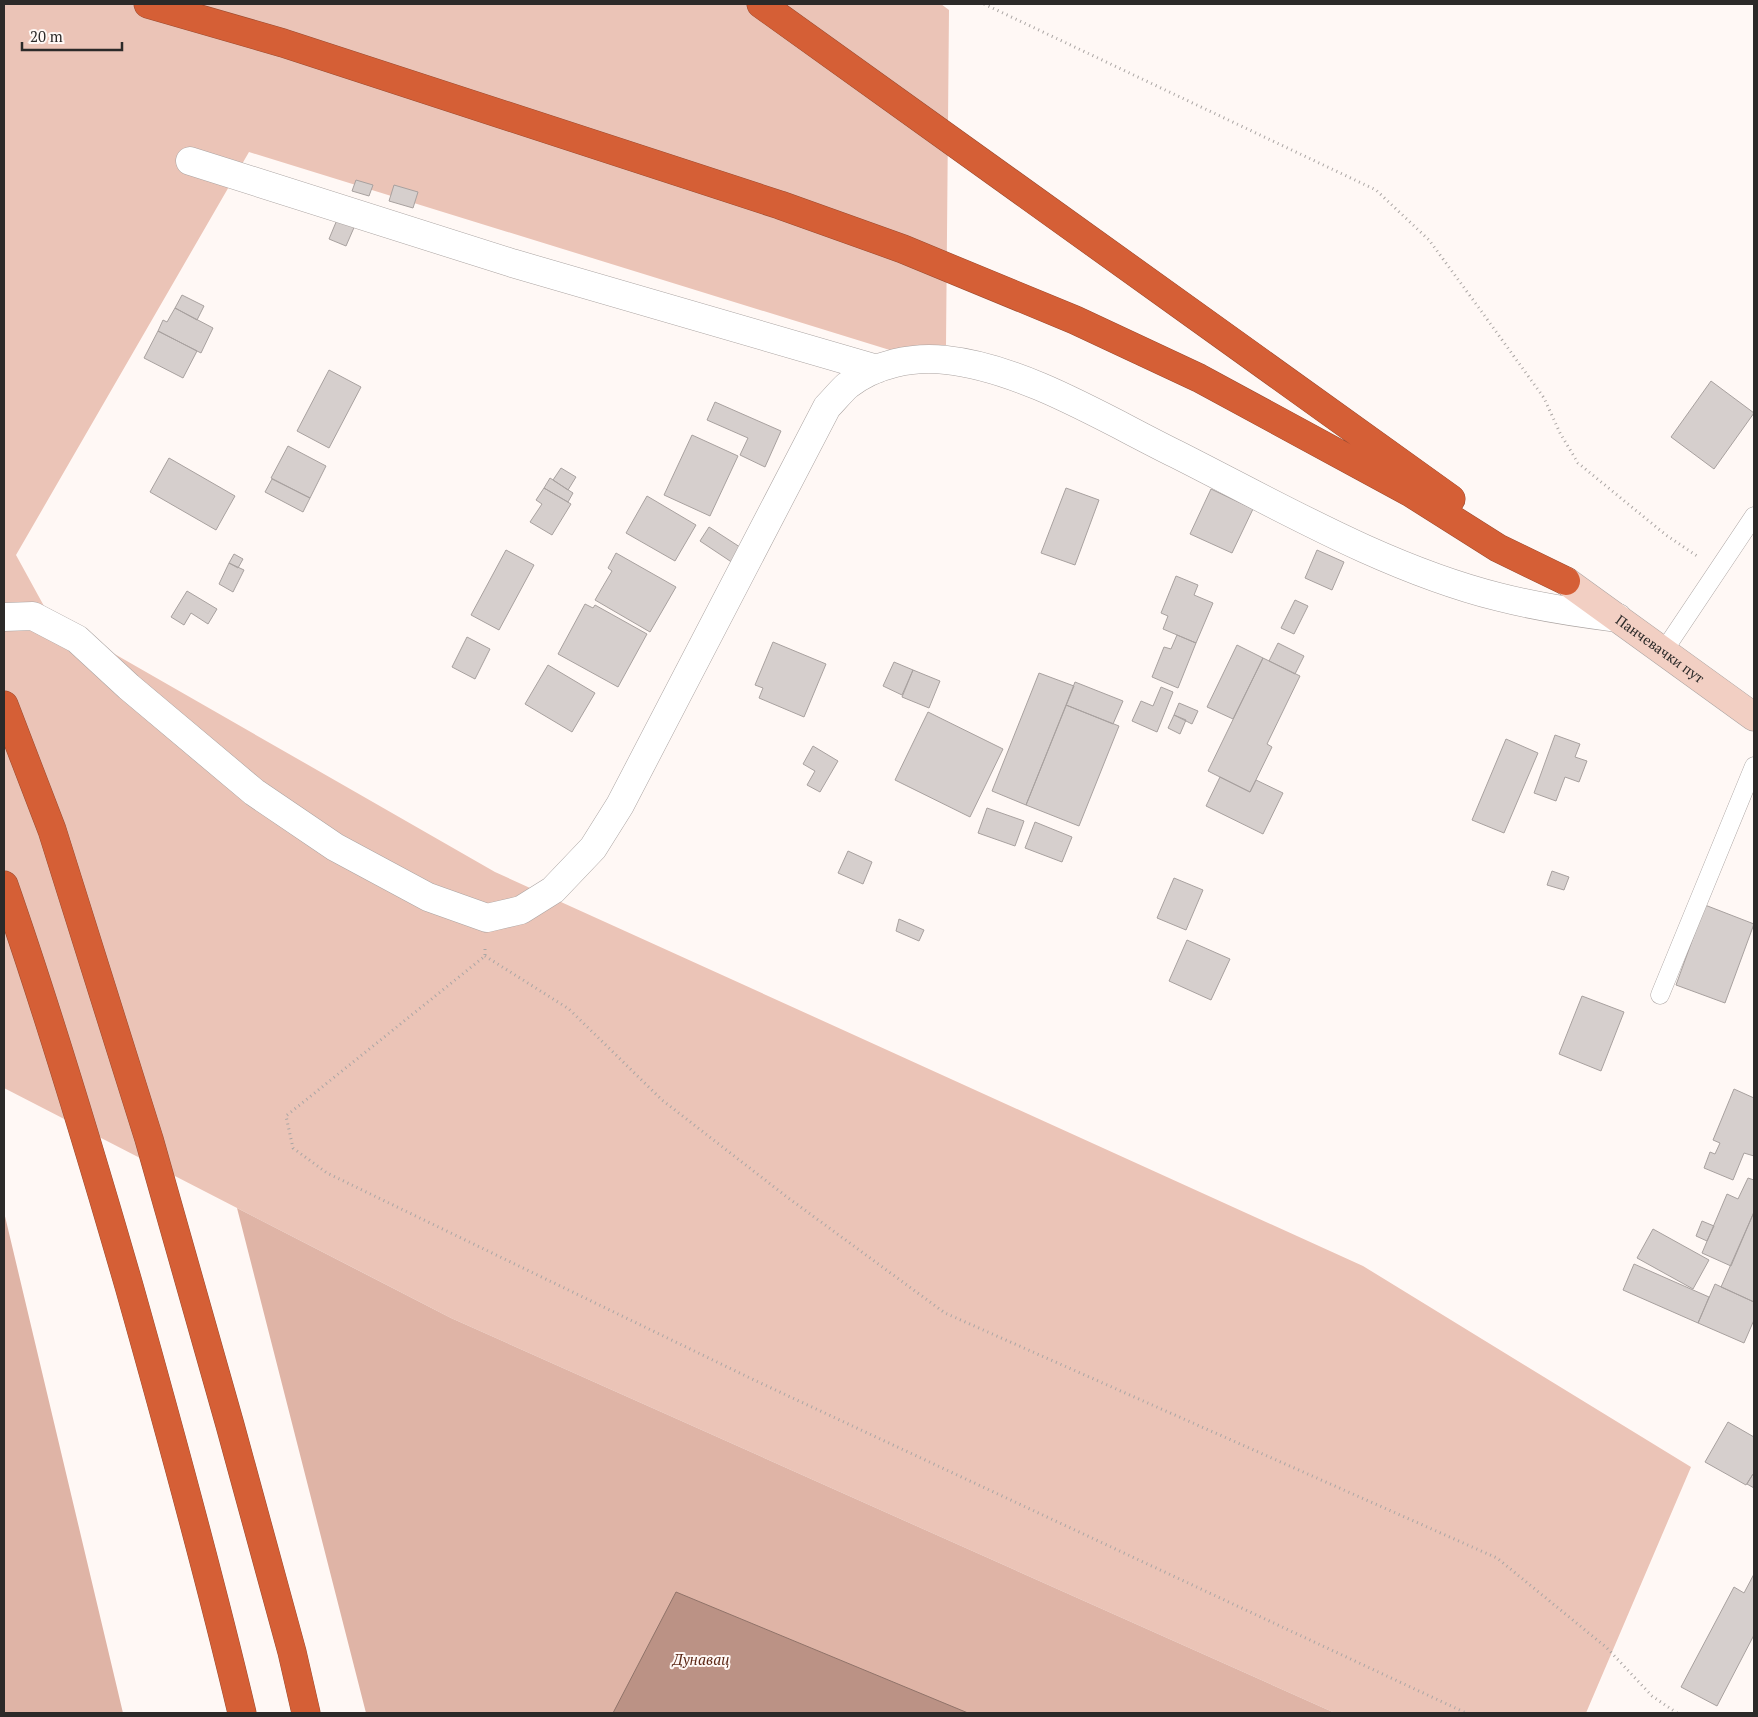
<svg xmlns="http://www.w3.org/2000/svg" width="1758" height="1717" viewBox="0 0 1758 1717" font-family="'PT Serif',serif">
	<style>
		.green { fill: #ebc4b7 }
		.forest { fill: #dfb4a6 }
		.water { fill: #bb9285; stroke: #907369 }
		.building { fill: #d6cfcd; stroke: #a8a19f }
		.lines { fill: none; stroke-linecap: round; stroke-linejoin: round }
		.lane-casing { stroke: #aba4a2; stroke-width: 19 }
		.street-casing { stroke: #aba4a2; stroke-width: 29 }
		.secondary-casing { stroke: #aba4a2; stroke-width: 29 }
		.highway-casing { stroke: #9a4c31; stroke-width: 29 }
		.path { stroke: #aba6a4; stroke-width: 3; stroke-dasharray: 1 4; stroke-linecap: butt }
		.lane { stroke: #fff; stroke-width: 18 }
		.street { stroke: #fff; stroke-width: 28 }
		.secondary { stroke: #f2cfc3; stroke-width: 28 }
		.highway { stroke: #d55f36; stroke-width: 28 }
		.labels { text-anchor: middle; stroke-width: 4; stroke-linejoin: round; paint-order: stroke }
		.street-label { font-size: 14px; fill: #2c2a29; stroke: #fff8f5 }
		.water-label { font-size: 15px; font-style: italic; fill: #5d2816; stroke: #fff8f5 }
	</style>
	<rect width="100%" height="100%" fill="#fff8f5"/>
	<path class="green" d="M4 4H941L949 10 946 345 893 351 249 152 16 555 50 617 495 872 1363 1266 1691 1467 1586 1713H1335L451 1318 4 1088Z"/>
	<path class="forest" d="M237 1208 451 1318 1335 1713H366Z
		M4 1212 123 1713H4Z"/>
	<path class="water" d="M676 1592 968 1713H613Z"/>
	<path class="building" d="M356 180 373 185 369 196 352 191Z
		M394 185 418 192 413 208 389 201Z
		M339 215 356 223 346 246 329 239Z
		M182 295 204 306 197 320 175 308Z
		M175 308 213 328 201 353 158 331 163 320 167 322Z
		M158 331 197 351 183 378 144 358Z
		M329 370 361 387 329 448 297 431Z
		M1711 381 1754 413 1714 469 1671 437Z
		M715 402 781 431 765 467 740 455 748 438 707 420Z
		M692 435 738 456 710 516 664 495Z
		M288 446 326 466 310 498 271 478Z
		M169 458 235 496 216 530 150 492Z
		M561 468 576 477 568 490 553 480Z
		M550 478 573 493 568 502 544 488Z
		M272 479 310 498 303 512 265 492Z
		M544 488 571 504 552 535 530 522 542 504 536 500Z
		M1066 488 1099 500 1075 565 1041 553Z
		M1211 489 1253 509 1232 553 1190 534Z
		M647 496 696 525 675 561 626 533Z
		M709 527 743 549 733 563 700 541Z
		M506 550 534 565 499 630 471 615Z
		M1317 550 1344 562 1332 590 1305 578Z
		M616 553 676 587 650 632 595 600 612 571 608 568Z
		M234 554 243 559 238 568 229 563Z
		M229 563 244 570 233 592 219 584Z
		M1176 576 1198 585 1194 595 1213 603 1196 643 1163 629 1168 616 1161 613Z
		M187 591 217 609 208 624 191 613 184 625 171 617Z
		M1295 600 1308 606 1294 634 1281 628Z
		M585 604 593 608 595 605 647 634 618 687 558 654Z
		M1177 635 1196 643 1178 688 1152 677 1164 647 1171 649Z
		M467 637 490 649 475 679 452 667Z
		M773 642 826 664 804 717 759 698 763 688 755 685Z
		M1278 643 1304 656 1295 674 1269 661Z
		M1237 645 1263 658 1233 719 1207 707Z
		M1263 658 1300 676 1267 744 1272 747 1250 792 1208 771Z
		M894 662 913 670 902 695 883 686Z
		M548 665 595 693 572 732 525 704Z
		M913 670 940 681 929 708 902 697Z
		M1039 673 1074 686 1026 805 992 791Z
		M1075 682 1123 701 1113 724 1066 705Z
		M1161 687 1173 692 1157 732 1132 721 1141 701 1153 706Z
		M1179 703 1198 711 1192 724 1174 715Z
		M1066 705 1119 726 1079 826 1026 805Z
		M928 712 1003 749 970 817 895 780Z
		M1174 715 1186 720 1180 734 1168 728Z
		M1555 735 1580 744 1575 757 1587 761 1579 782 1565 777 1556 801 1534 793Z
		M1506 739 1538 753 1504 833 1472 820Z
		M813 746 838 761 820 792 807 785 815 771 803 764Z
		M1220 777 1250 792 1256 780 1283 793 1263 834 1206 806Z
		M987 808 1024 821 1015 846 978 833Z
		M1035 822 1072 837 1062 862 1025 848Z
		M848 851 872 862 863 884 838 873Z
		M1552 871 1569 877 1564 890 1547 885Z
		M1174 878 1203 890 1186 930 1157 918Z
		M1705 905 1754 924 1725 1003 1676 985Z
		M899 919 924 930 919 941 896 931Z
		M1187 940 1230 959 1211 1000 1169 981Z
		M1582 996 1624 1012 1601 1071 1559 1054Z
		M1734 1089 1754 1098V1156L1744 1153 1733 1180 1704 1168 1710 1152 1715 1154 1720 1143 1713 1140Z
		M1748 1178 1754 1180V1212L1731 1266 1702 1253 1727 1194 1738 1199Z
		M1754 1212V1302L1721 1287Z
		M1702 1221 1714 1226 1707 1241 1696 1236Z
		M1653 1229 1709 1260 1693 1289 1637 1258Z
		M1634 1264 1709 1297 1698 1323 1623 1290Z
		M1715 1284 1754 1302V1320L1744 1343 1698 1323Z
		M1728 1422 1754 1437V1475L1753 1474 1746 1485 1705 1462Z
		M1753 1474 1754 1475V1488L1747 1484Z
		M1754 1574V1635L1717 1706 1681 1687 1734 1587 1744 1593Z"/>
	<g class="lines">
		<g class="lane-casing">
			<path id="lane" d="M1663 652 1754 516
				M1660 995 1754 766"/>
		</g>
		<g class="street-casing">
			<path id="street" d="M190 161 512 263 877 369
				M4 617 33 616 77 639 129 687 254 792 335 847 428 897 487 918 521 910 553 890 593 848 620 805 827 407C834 400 841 391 848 385 875 364 913 356 946 360 1023 368 1107 420 1176 454 1279 506 1387 569 1499 597 1538 607 1578 613 1618 618"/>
		</g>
		<g class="secondary-casing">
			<g id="secondary">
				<path id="s1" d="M1566 581 1754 717"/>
			</g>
		</g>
		<g class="highway-casing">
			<path id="highway" d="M148 4 283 43 780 205 903 249 1075 320 1199 378 1411 493 1498 548 1566 581
				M761 4 1451 499
				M4 705 52 830 149 1139 230 1425 292 1652 306 1713
				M4 885C50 1017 90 1151 129 1286 169 1428 208 1570 242 1713"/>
		</g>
		<path class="path" d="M984 4 1376 190 1429 240 1479 308 1544 398 1560 433 1578 463 1666 535 1697 556
			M485 949V956L286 1116 293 1148 327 1173 752 1379 1466 1713
			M485 956 569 1009 662 1100 787 1197 945 1313 1497 1558 1607 1648 1652 1696 1677 1713"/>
		<use href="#lane" class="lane"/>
		<use href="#street" class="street"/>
		<use href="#secondary" class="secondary"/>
		<use href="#highway" class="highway"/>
	</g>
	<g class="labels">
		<g class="street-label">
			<text dy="5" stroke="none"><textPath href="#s1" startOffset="116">Панчевачки пут</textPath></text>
		</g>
		<g class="water-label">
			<text x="701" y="1665">Дунавац</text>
		</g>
	</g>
	<rect width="1758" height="1717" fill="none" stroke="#2c2a29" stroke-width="10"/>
	<path d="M22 42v8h100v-8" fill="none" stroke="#2c2a29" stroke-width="2.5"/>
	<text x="30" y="42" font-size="15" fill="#2c2a29" stroke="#fff8f5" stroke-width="4" paint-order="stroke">20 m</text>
</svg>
